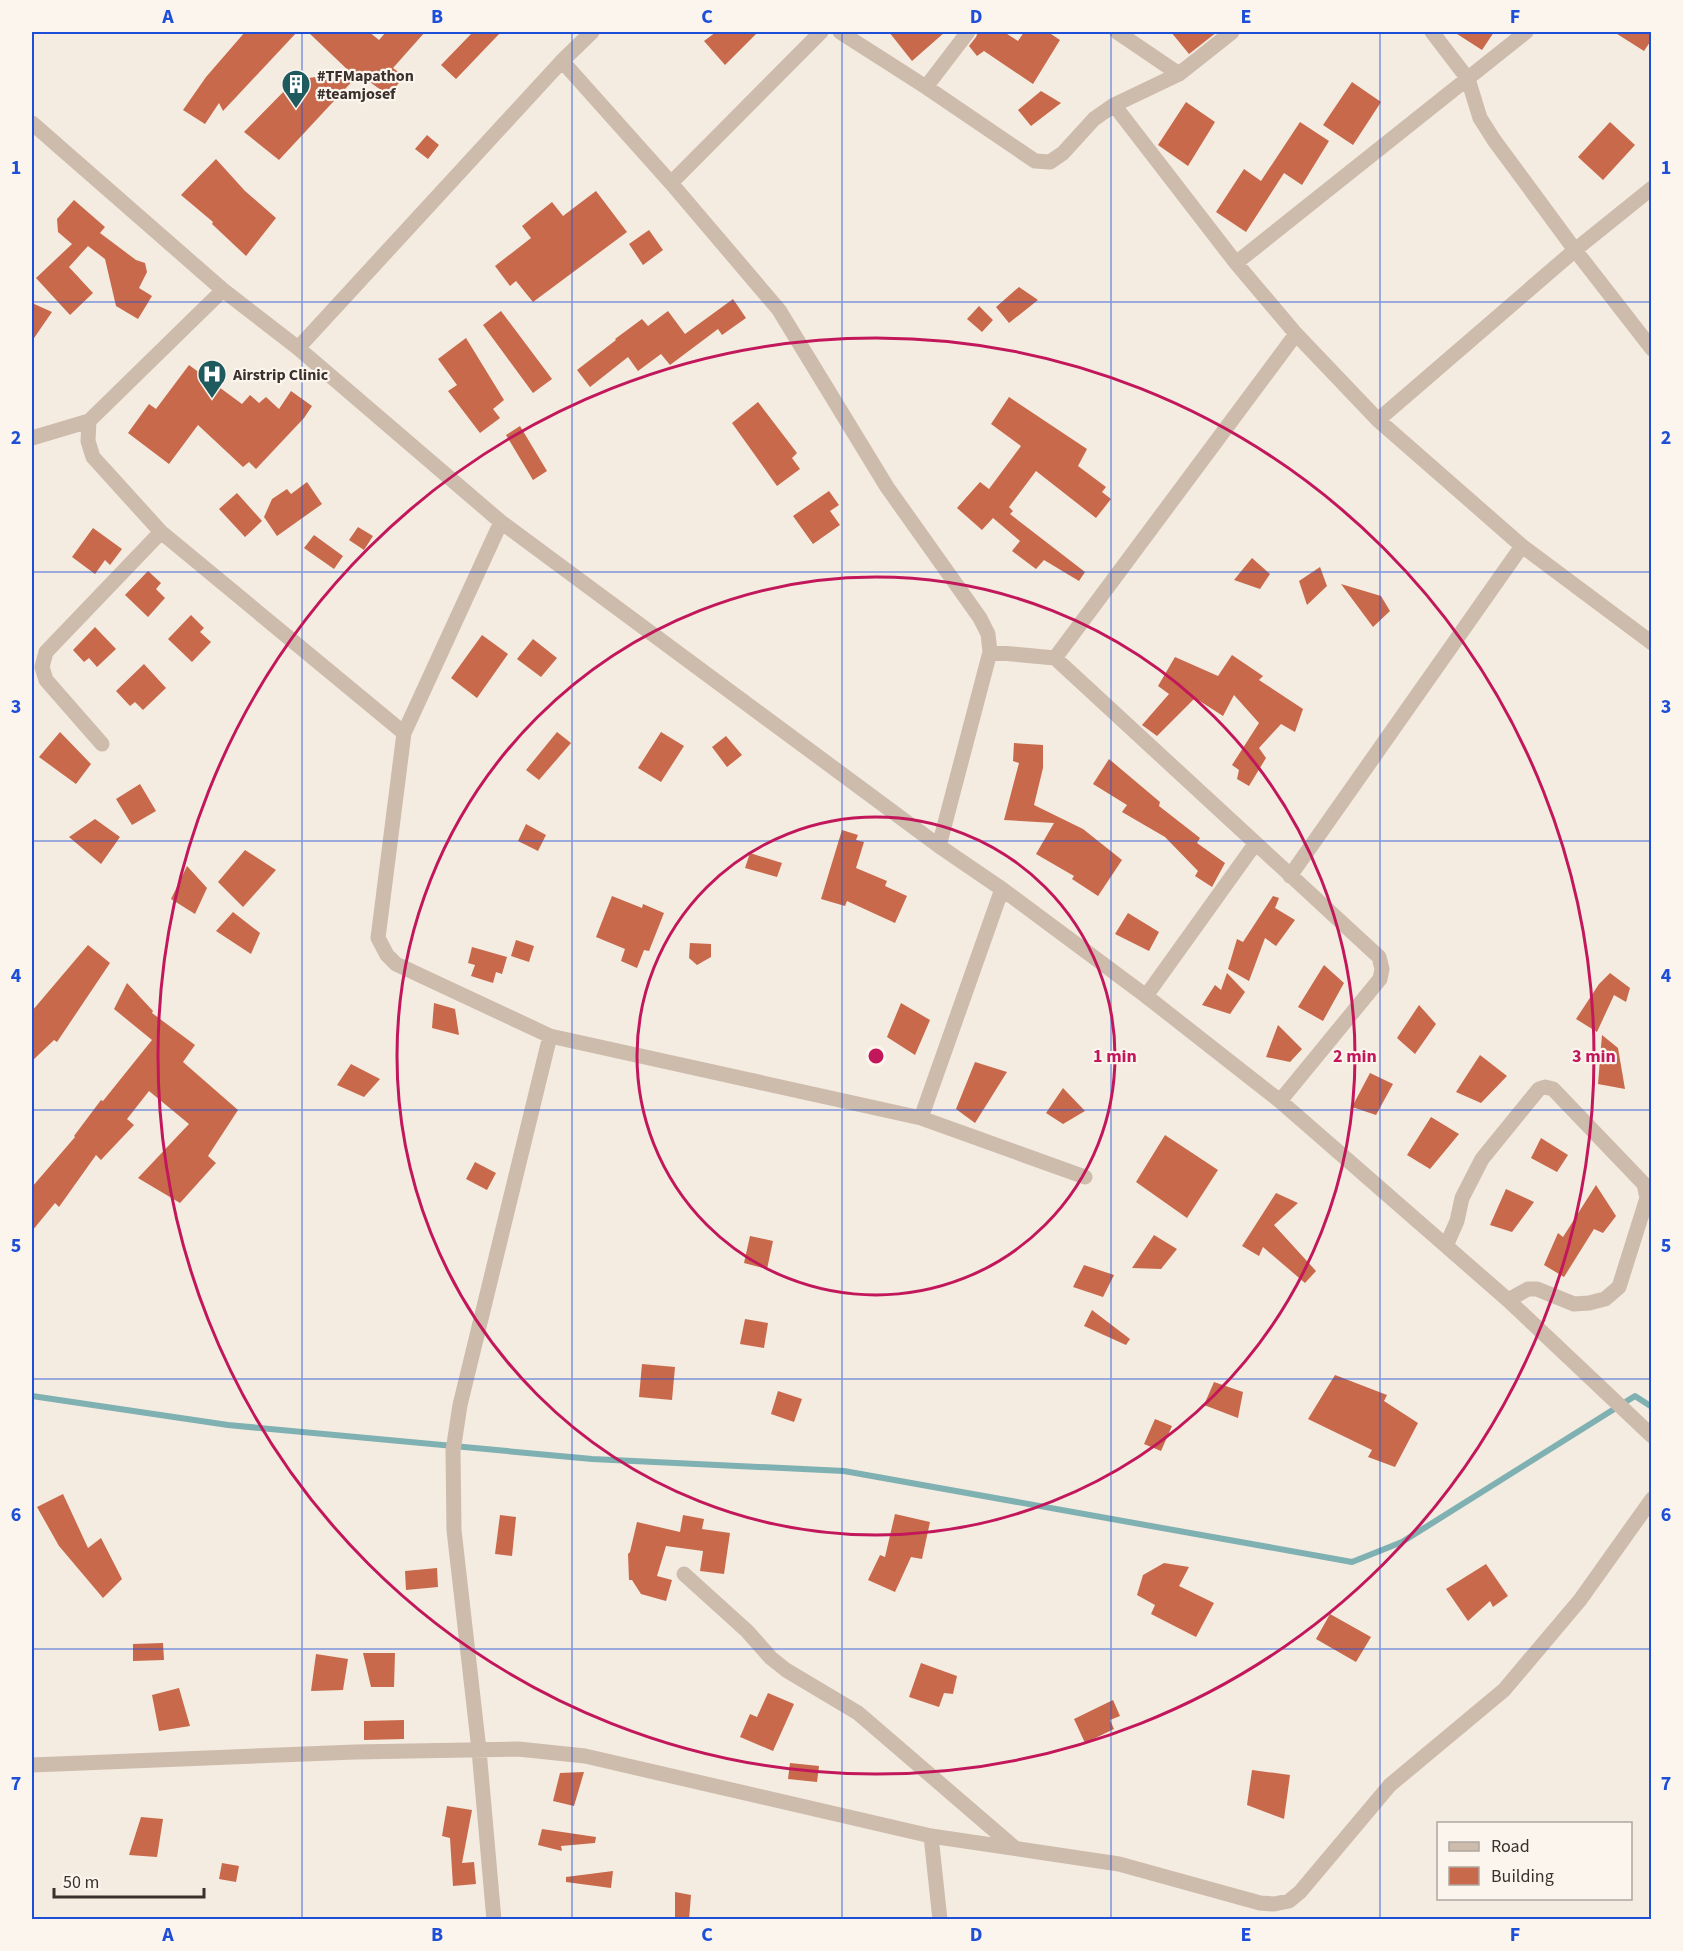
<svg xmlns="http://www.w3.org/2000/svg" width="1683" height="1951" viewBox="0 0 1683 1951" font-family="'Source Sans 3',sans-serif">
	<style>
		.lines { fill: none; stroke-linecap: round; stroke-linejoin: round }
		.stream { stroke: #7fb0b2; stroke-width: 6 }
		.building { fill: #c8694b }
		.minor { stroke: #cdbbac; stroke-width: 15 }
		.grid { fill: none; stroke: #1d4ed8; stroke-width: 1.5; stroke-opacity: 0.55 }
		.ring { fill: none; stroke: #c2185b; stroke-width: 3 }
		.labels { text-anchor: middle; stroke-width: 4.5; stroke-linejoin: round; paint-order: stroke }
		.poi-label { font-size: 16px; font-weight: bold; fill: #3b302b; stroke: #fbf5ee; text-anchor: start }
		.centre { fill: #c2185b; stroke: #fbf5ee; stroke-width: 3 }
		.ring-label { font-size: 18px; text-anchor: middle; font-weight: bold; fill: #c2185b; stroke: #fbf5ee; stroke-width: 4.5; stroke-linejoin: round; paint-order: stroke }
		.neatline { fill: none; stroke: #1d4ed8; stroke-width: 2 }
		.grid-label { font-size: 20px; text-anchor: middle; font-weight: bold; fill: #1d4ed8 }
	</style>
	<rect width="100%" height="100%" fill="#f4ebe1"/>
	<g class="lines">
		<path class="stream" d="M32 1396 228 1425 592 1459 844 1471 1352 1562 1402 1542 1635 1396 1652 1407"/>
	</g>
	<path class="building" d="M245 32H297L223 111 219 103 205 124 183 110 206 77Z
		M308 32H369L379 40 386 32H425L393 68 404 76 389 96 359 74 279 160 244 132 295 80 350 72Z
		M473 32H501L456 79 441 65Z
		M716 32H758L725 65 704 41Z
		M889 32H945L912 61Z
		M978 32H1004L1018 41 1024 32H1048L1060 40 1033 84 984 51 977 56 969 46 976 37Z
		M1171 32H1217L1189 54Z
		M1454 32H1494L1482 50Z
		M1614 32H1652V39L1644 51Z
		M1352 82 1381 102 1353 145 1323 125Z
		M1041 91 1061 103 1031 126 1018 110Z
		M1186 102 1215 122 1188 166 1158 145Z
		M1300 122 1329 141 1302 185 1284 173 1246 232 1216 212 1244 169 1261 181Z
		M1610 122 1635 145 1603 180 1578 157Z
		M427 135 439 145 428 159 415 149Z
		M216 159 245 191 276 218 246 256 212 224 213 222 181 195Z
		M596 191 627 232 533 302 516 281 510 286 495 266 531 238 522 226 552 202 563 216Z
		M74 200 105 227 100 233 136 260 145 263 147 272 139 288 152 296 138 319 116 306 105 259 88 246 69 267 93 293 70 315 36 278 72 244 58 232 57 219Z
		M649 230 663 250 643 265 629 244Z
		M1019 287 1038 300 1009 323 996 307Z
		M733 299 746 318 722 335 718 329 670 365 661 354 638 371 628 357 590 387 577 370 616 340 615 339 642 319 648 326 668 311 685 334Z
		M32 303 52 312 32 341Z
		M979 306 993 320 982 332 967 319Z
		M501 311 552 379 533 393 483 325Z
		M466 338 504 400 493 409 500 418 480 433 448 391 457 385 438 359Z
		M189 365 242 404 250 395 259 403 266 397 279 409 291 391 312 406 304 418 256 469 249 462 243 467 198 425 169 464 128 433 149 404 156 409Z
		M1009 397 1087 449 1078 466 1106 487 1102 492 1111 499 1096 518 1036 471 1009 507 1013 511 1010 514 1085 572 1079 581 1044 560 1036 569 1012 551 1020 541 993 518 982 530 957 508 980 482 989 489 1021 446 991 424Z
		M758 402 797 453 792 458 800 469 777 486 732 423Z
		M520 426 547 471 533 480 506 435Z
		M307 482 322 504 277 536 264 517 272 499 287 489 291 494Z
		M829 491 839 505 830 511 840 525 813 544 793 516Z
		M237 493 262 521 245 537 219 509Z
		M358 527 373 536 364 550 349 540Z
		M93 528 122 549 110 565 105 560 95 574 72 557Z
		M314 535 343 556 334 569 304 548Z
		M1252 558 1270 574 1260 589 1234 580Z
		M1320 567 1327 586 1307 605 1299 581Z
		M148 571 161 583 156 589 165 598 148 617 125 595Z
		M1341 584 1381 596 1390 611 1373 627Z
		M191 615 204 628 200 632 211 642 192 662 168 639Z
		M95 627 116 649 97 667 89 658 84 662 73 650Z
		M482 635 508 654 477 698 451 678Z
		M533 639 557 658 541 677 517 659Z
		M1232 655 1263 676 1259 680 1303 709 1295 732 1281 724 1259 748 1266 758 1249 786 1237 779 1239 770 1232 765 1259 723 1234 695 1223 716 1195 698 1157 736 1142 725 1169 694 1158 686 1175 657 1218 676Z
		M144 664 166 688 143 710 135 702 130 706 116 691Z
		M60 732 91 764 76 784 39 757Z
		M557 732 571 743 539 780 526 770Z
		M661 732 684 746 661 782 638 768Z
		M726 736 742 755 727 767 712 747Z
		M1014 743 1043 745V768L1034 805 1083 829 1122 860 1098 896 1072 879 1074 876 1036 854 1054 823 1004 820 1019 763 1013 761Z
		M1109 759 1160 802 1159 806 1200 838 1197 843 1225 863 1212 887 1195 876 1198 871 1165 837 1122 812 1127 805 1093 784Z
		M140 784 156 811 132 825 116 799Z
		M95 819 120 837 101 864 69 837Z
		M526 824 546 835 538 851 518 841Z
		M842 830 858 835 856 840 864 842 856 868 887 881 885 886 907 896 895 923 847 901 845 906 821 899Z
		M245 850 276 870 243 907 218 882Z
		M750 853 782 863 777 877 745 868Z
		M187 866 207 888 195 914 171 899Z
		M612 896 642 908 643 904 664 913 649 951 644 950 637 968 621 961 625 949 596 937Z
		M1273 896 1279 898 1275 908 1295 920 1276 946 1265 938 1249 981 1228 969 1237 939 1243 942Z
		M233 912 260 933 251 954 216 931Z
		M1128 913 1159 932 1149 951 1115 934Z
		M516 940 534 946 529 962 511 956Z
		M690 943 711 944V957L697 965 689 958Z
		M88 945 110 963 57 1042 54 1040 32 1061V1011Z
		M472 947 507 957 502 974 496 972 493 983 471 976 475 965 468 963Z
		M1324 965 1344 983 1323 1021 1298 1007Z
		M1227 973 1245 992 1230 1014 1202 1005 1215 985 1221 990Z
		M1610 973 1630 988 1626 1002 1614 995 1597 1032 1576 1019 1599 984Z
		M127 983 153 1011 152 1013 195 1045 183 1062 238 1110 208 1156 216 1163 180 1203 138 1178 189 1124 149 1091 127 1119 134 1125 101 1160 96 1155 59 1207 55 1203 32 1231V1187L75 1137 74 1136 101 1100 103 1101 152 1040 114 1009Z
		M434 1003 455 1009 459 1035 432 1028Z
		M901 1003 930 1020 915 1055 887 1037Z
		M1419 1005 1436 1024 1415 1054 1397 1038Z
		M1278 1025 1302 1049 1290 1062 1266 1057Z
		M1602 1035 1618 1048 1625 1089 1598 1084Z
		M1480 1055 1507 1076 1481 1103 1456 1092Z
		M975 1062 1007 1072 975 1123 956 1109Z
		M351 1064 380 1079 364 1097 337 1085Z
		M1370 1073 1393 1084 1376 1115 1352 1107Z
		M1063 1088 1085 1111 1063 1124 1046 1113Z
		M1431 1117 1459 1134 1430 1169 1407 1155Z
		M1165 1135 1218 1170 1187 1218 1136 1182Z
		M1541 1138 1568 1155 1557 1172 1531 1158Z
		M475 1162 496 1173 487 1190 466 1179Z
		M1596 1185 1616 1216 1603 1233 1594 1229 1564 1277 1544 1265 1558 1233 1563 1237Z
		M1506 1189 1534 1202 1512 1232 1490 1225Z
		M1276 1193 1298 1203 1274 1225 1316 1271 1305 1283 1263 1247 1259 1256 1242 1246Z
		M1154 1235 1177 1249 1161 1269 1132 1268Z
		M750 1236 773 1241 767 1269 744 1263Z
		M1084 1265 1114 1275 1103 1297 1073 1287Z
		M1092 1310 1130 1339 1126 1345 1084 1326Z
		M745 1319 768 1323 764 1348 740 1344Z
		M642 1364 675 1367 672 1400 639 1397Z
		M1335 1375 1387 1395 1384 1401 1418 1423 1395 1467 1368 1457 1372 1450 1308 1419Z
		M1214 1382 1243 1392 1238 1418 1204 1405Z
		M778 1391 802 1399 794 1422 771 1414Z
		M1155 1419 1172 1426 1161 1451 1144 1444Z
		M63 1494 88 1548 101 1538 122 1579 103 1598 59 1546 37 1507Z
		M895 1514 930 1522 922 1559 911 1557 895 1592 868 1580 880 1555 885 1557Z
		M500 1515 516 1517 512 1556 495 1554Z
		M683 1515 704 1519 702 1529 730 1533 724 1574 700 1571 703 1551 666 1546 657 1576 672 1580 666 1601 641 1594 632 1580H629L628 1554 630 1552 637 1522 680 1532Z
		M1164 1563 1189 1567 1179 1586 1214 1603 1196 1637 1151 1614 1155 1605 1137 1595 1143 1575Z
		M1486 1564 1508 1596 1493 1607 1490 1601 1468 1621 1446 1589Z
		M437 1568 438 1587 406 1590 405 1571Z
		M1330 1614 1371 1637 1356 1662 1316 1639Z
		M163 1643 164 1660 133 1661V1644Z
		M363 1653H395L394 1687H371Z
		M316 1654 348 1659 343 1690 311 1691Z
		M921 1663 957 1676 953 1694 944 1693 939 1707 909 1697Z
		M179 1688 190 1726 159 1731 152 1695Z
		M768 1693 794 1704 773 1751 740 1737 750 1714 757 1717Z
		M1113 1700 1120 1716 1110 1720 1114 1729 1085 1743 1074 1719Z
		M404 1720V1739L364 1740V1721Z
		M790 1763 819 1766 817 1782 788 1779Z
		M1252 1770 1290 1775 1284 1819 1247 1805Z
		M584 1772 574 1806 553 1801 560 1773Z
		M447 1806 472 1810 462 1863 474 1862 476 1884 453 1886 450 1838 442 1836Z
		M141 1817 163 1819 157 1857 129 1855Z
		M542 1829 596 1837 595 1843 561 1846 562 1851 538 1845Z
		M222 1863 239 1866 236 1882 219 1879Z
		M613 1871 611 1888 566 1882V1877Z
		M675 1892 691 1895 689 1920H675Z"/>
	<g class="lines">
		<path class="minor" d="M840 32 926 87 1035 161 1050 162 1063 153 1094 119 1114 105 1179 74 1232 32
			M1117 32 1179 74
			M1432 32 1468 79 1480 118 1494 140 1575 250 1652 349
			M562 61 671 183 779 310 887 487 980 618 988 634 990 652 939 846
			M926 87 968 32
			M1114 105 1236 263 1296 334 1378 420 1522 546 1652 643
			M32 123 223 290 298 348 501 522 939 846 1002 889 1146 996 1280 1101 1508 1300 1652 1436
			M671 183 821 32
			M1236 263 1526 32
			M298 348 562 61 592 32
			M1378 420 1575 250 1652 188
			M89 421 88 441 93 457 161 532 404 733
			M32 438 89 421 223 290
			M501 522 404 733 378 938 387 955 396 964 550 1036 921 1118 1085 1177
			M990 652 1055 658 1379 957 1382 969 1380 979 1280 1101
			M1055 658 1296 334
			M102 744 46 680 42 667 46 652 161 532
			M1290 876 1522 546
			M1146 996 1255 844
			M921 1118 1002 889
			M1446 1246 1457 1221 1462 1198 1482 1159 1539 1089 1545 1087 1553 1089 1644 1184 1647 1198 1619 1287 1605 1299 1589 1303 1574 1304 1537 1289H1528L1508 1300
			M684 1574 747 1631 771 1658 786 1670 858 1713 1015 1848
			M32 1765 355 1752 518 1749 585 1756 931 1836 1119 1864 1260 1903 1274 1904 1289 1901 1300 1892 1390 1785 1504 1690 1580 1600 1652 1499
			M931 1836 940 1920
			M494 1920 479 1750 454 1530 453 1451 460 1405 550 1036"/>
	</g>
	<path class="grid" d="M302 32V1920M572 32V1920M842 32V1920M1111 32V1920M1380 32V1920M32 302H1652M32 572H1652M32 841H1652M32 1110H1652M32 1379H1652M32 1649H1652"/>
	<g class="ring">
		<circle cx="876" cy="1056" r="239"/>
		<circle cx="876" cy="1056" r="479"/>
		<circle cx="876" cy="1056" r="718"/>
	</g>
	<defs>
		<g id="building-pin" transform="scale(1.5)"><path d="M0 17L-7.5 6A9.5 9.5 0 1 1 7.5 6Z" fill="#1f5a5e" stroke="#fbf5ee"/><path d="M-4-6H4V6H1V3H-1V6H-4ZM-2.5-4.3h1.7v1.8h-1.7ZM.8-4.3h1.7v1.8H.8ZM-2.5-1h1.7V.8h-1.7ZM.8-1h1.7V.8H.8Z" fill="#fff"/></g>
		<g id="hospital-pin" transform="scale(1.5)"><path d="M0 17L-7.5 6A9.5 9.5 0 1 1 7.5 6Z" fill="#1f5a5e" stroke="#fbf5ee"/><path d="M-5-5h3v3.5h4V-5h3V5h-3V1.5h-4V5h-3Z" fill="#fff"/></g>
	</defs>
	<g fill-rule="evenodd">
		<use href="#building-pin" x="296" y="84"/>
		<use href="#hospital-pin" x="212" y="374"/>
	</g>
	<g class="labels">
		<g class="poi-label">
			<text x="317" y="81">#TFMapathon<tspan x="317" dy="18">#teamjosef</tspan></text>
			<text x="233" y="380">Airstrip Clinic</text>
		</g>
	</g>
	<circle cx="876" cy="1056" r="9" class="centre"/>
	<g class="ring-label">
		<text x="1115" y="1062">1 min</text>
		<text x="1355" y="1062">2 min</text>
		<text x="1594" y="1062">3 min</text>
	</g>
	<rect width="1683" height="1951" fill="none" stroke="#fbf5ee" stroke-width="66"/>
	<rect x="1437" y="1822" width="195" height="78" fill="#fbf5ee" stroke="#aea6a0" stroke-width="1.5"/>
	<rect x="1449" y="1842" width="30" height="9" fill="#cdbbac" stroke="#aea6a0" stroke-width="1.5"/>
	<text x="1491" y="1852" font-size="18" fill="#3b302b">Road</text>
	<rect x="1449" y="1867" width="30" height="18" fill="#c8694b" stroke="#aea6a0" stroke-width="1.5"/>
	<text x="1491" y="1882" font-size="18" fill="#3b302b">Building</text>
	<path d="M54 1888v9h150v-9" fill="none" stroke="#3b302b" stroke-width="3"/>
	<text x="63" y="1888" font-size="18" fill="#3b302b" stroke="#fbf5ee" stroke-width="4.5" paint-order="stroke">50 m</text>
	<rect x="33" y="33" width="1617" height="1885" class="neatline"/>
	<g class="grid-label">
		<text x="168" y="23">A</text>
		<text x="437" y="23">B</text>
		<text x="707" y="23">C</text>
		<text x="976" y="23">D</text>
		<text x="1246" y="23">E</text>
		<text x="1515" y="23">F</text>
		<text x="16" y="174">1</text>
		<text x="1666" y="174">1</text>
		<text x="16" y="444">2</text>
		<text x="1666" y="444">2</text>
		<text x="16" y="713">3</text>
		<text x="1666" y="713">3</text>
		<text x="16" y="982">4</text>
		<text x="1666" y="982">4</text>
		<text x="16" y="1252">5</text>
		<text x="1666" y="1252">5</text>
		<text x="16" y="1521">6</text>
		<text x="1666" y="1521">6</text>
		<text x="16" y="1790">7</text>
		<text x="1666" y="1790">7</text>
		<text x="168" y="1941">A</text>
		<text x="437" y="1941">B</text>
		<text x="707" y="1941">C</text>
		<text x="976" y="1941">D</text>
		<text x="1246" y="1941">E</text>
		<text x="1515" y="1941">F</text>
	</g>
</svg>
